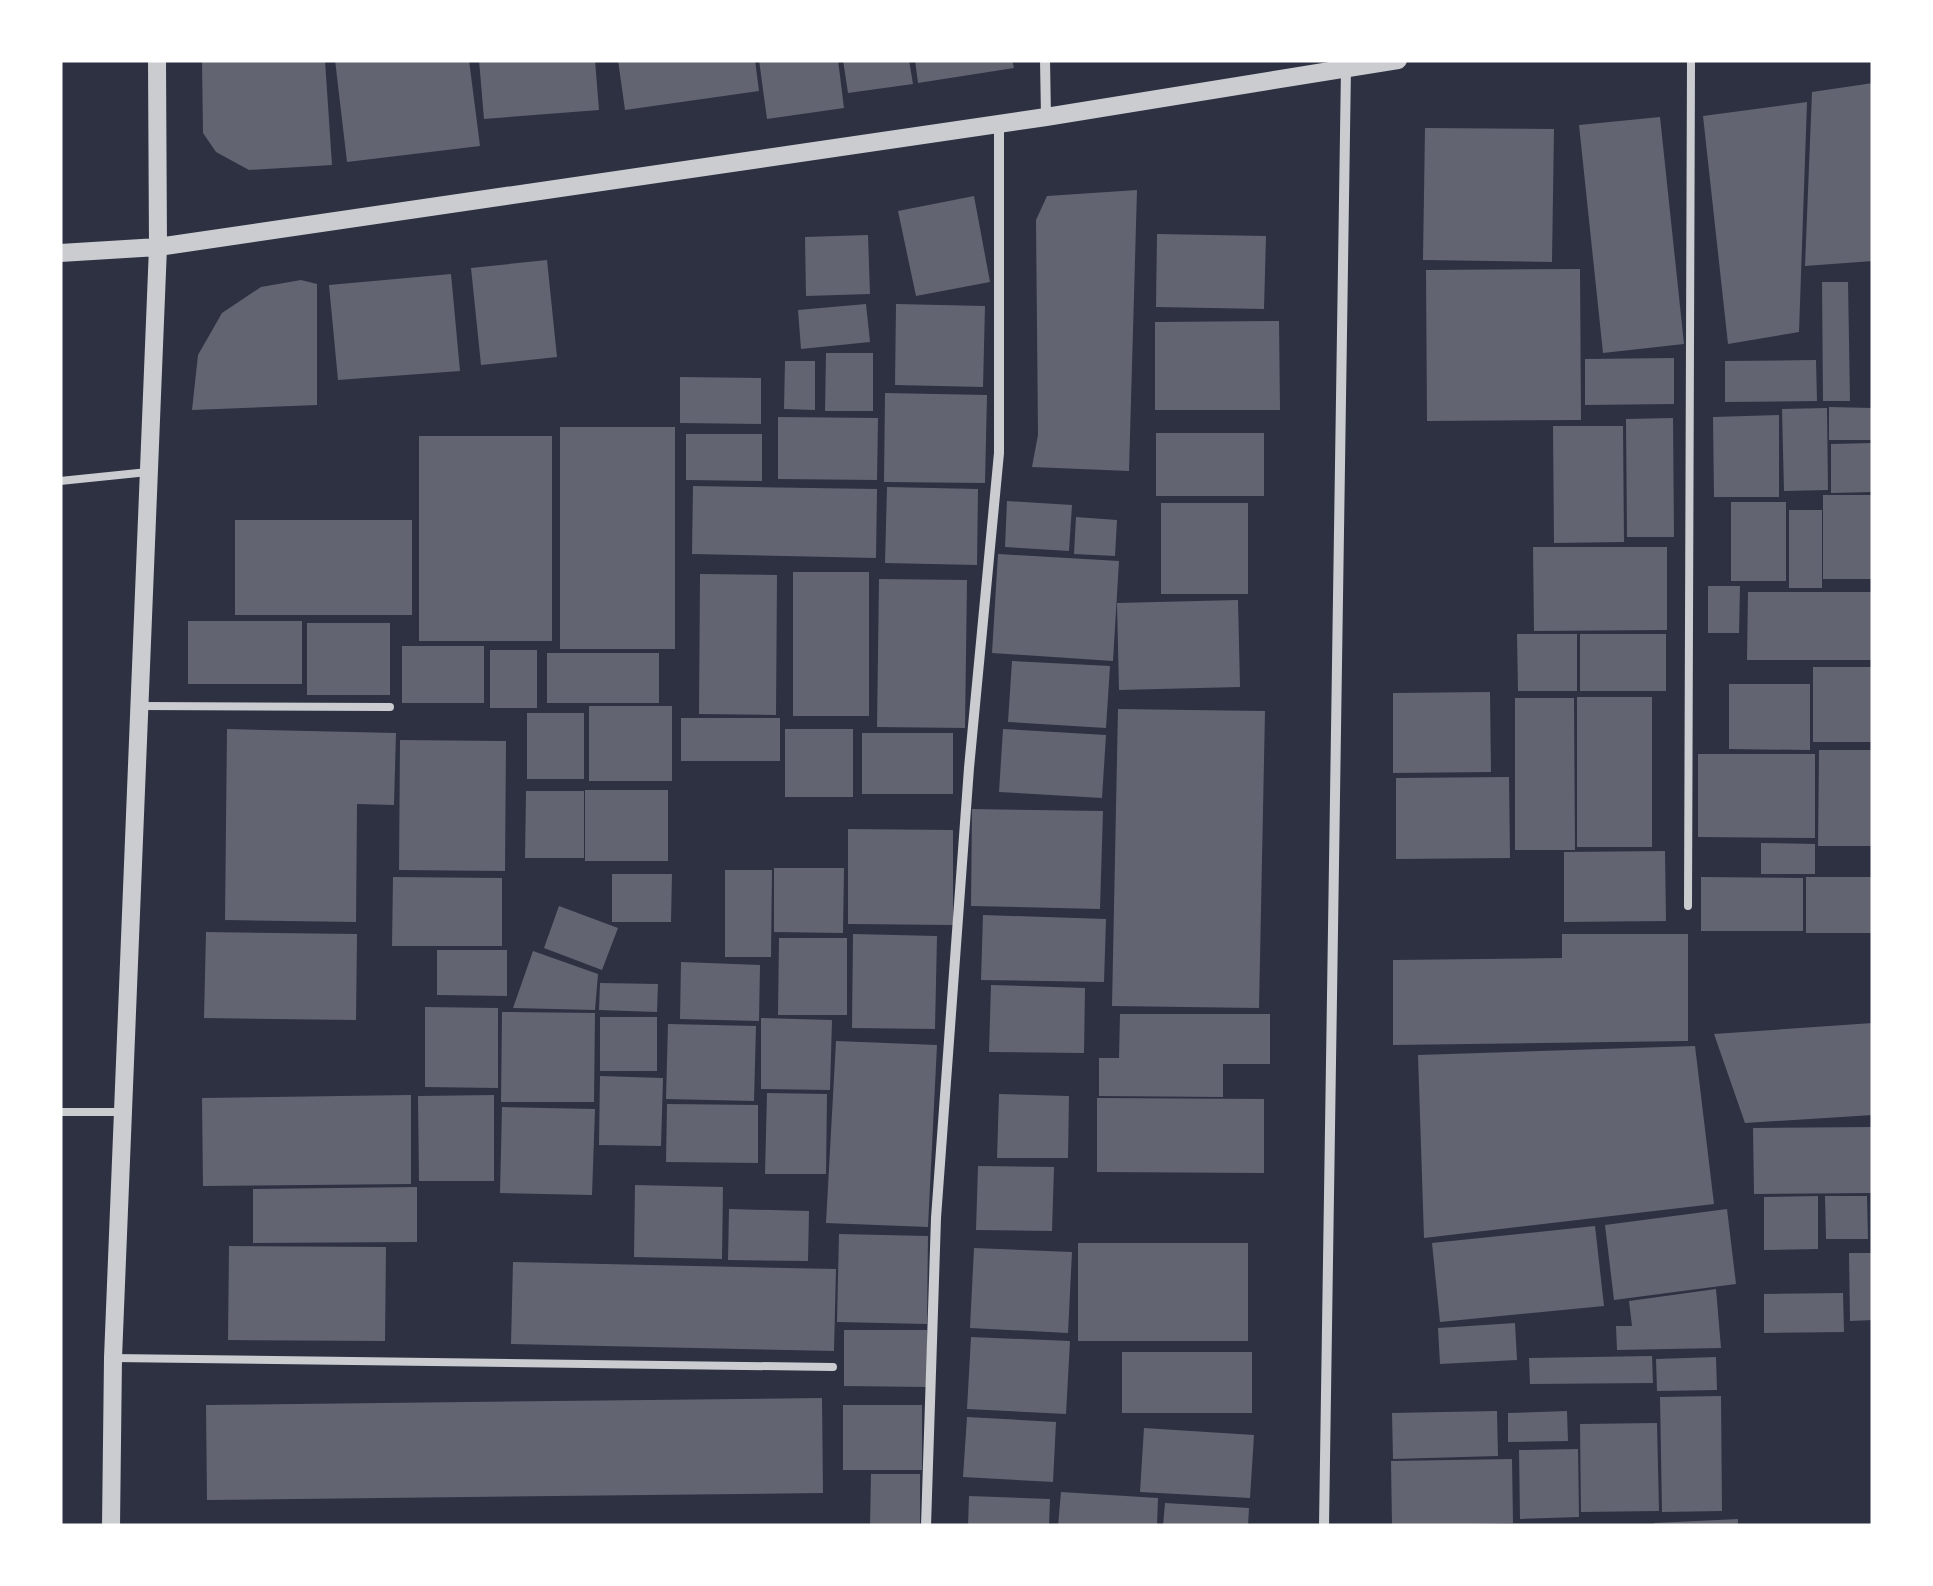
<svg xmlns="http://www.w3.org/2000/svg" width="1933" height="1586" viewBox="0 0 1933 1586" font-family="Overpass,sans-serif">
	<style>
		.building { fill: #626471 }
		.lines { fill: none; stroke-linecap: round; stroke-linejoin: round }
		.service { stroke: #caccd0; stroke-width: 8 }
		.minor { stroke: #caccd0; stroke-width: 10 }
		.tertiary { stroke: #caccd0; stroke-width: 18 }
	</style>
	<rect width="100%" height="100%" fill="#2d3142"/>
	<path class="building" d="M202 60H325L332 165 249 170 216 152 203 133Z
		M335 60H469L480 146 347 162Z
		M479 60H595L599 110 484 119Z
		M618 60H755L759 91 625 110Z
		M759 60H838L844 108 767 119Z
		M843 60H909L913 84 848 93Z
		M915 60H1012L1014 68 918 83Z
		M1873 83V261L1805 266 1812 92Z
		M1807 102 1799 332 1728 344 1703 116Z
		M1660 117 1684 344 1603 353 1579 125Z
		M1425 128 1554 129 1552 262 1423 260Z
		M1137 190 1129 471 1032 467 1038 435 1036 220 1047 196Z
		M974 196 990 282 916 296 898 211Z
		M1157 234 1266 236 1264 309 1156 307Z
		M868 235 870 294 806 296 805 237Z
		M547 260 557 357 481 365 471 268Z
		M1580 269 1581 420 1427 421 1426 270Z
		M451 274 460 371 338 380 329 285Z
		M301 280 317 284V405L192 410 198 355 222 313 261 287Z
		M1822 282H1848L1850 401H1823Z
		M866 304 870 342 801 349 798 310Z
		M896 304 985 306 983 387 895 385Z
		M1279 321 1280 410H1155V322Z
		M826 353H873V411H825Z
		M1674 358V404L1585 405V359Z
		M1816 360 1817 401 1725 402V361Z
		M785 361H815V410L784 409Z
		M680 377 761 378V424L680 423Z
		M885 393 987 395 985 483 884 482Z
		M1829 407 1873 408V440H1829Z
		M1827 408 1828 490 1784 491 1782 409Z
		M1779 415V497H1714L1713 417Z
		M778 417 878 418 877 480 778 479Z
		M1673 418 1674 537H1627L1626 419Z
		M1553 426H1623L1624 542 1554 543Z
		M560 427H675V649H560Z
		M1156 433H1264V496H1156Z
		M686 434H762V481L686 480Z
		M419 436H552V641H419Z
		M1873 443V492L1831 493V444Z
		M693 486 877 489 876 558 692 554Z
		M887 487 978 489 977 565 885 563Z
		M1823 495H1873V579H1823Z
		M1007 501 1072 505 1069 551 1005 547Z
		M1731 502H1786V581H1731Z
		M1161 503H1248V594H1161Z
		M1789 510H1822V588H1789Z
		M1076 517 1117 520 1115 556 1074 554Z
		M235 520H412V615H235Z
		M1533 547H1667V630L1534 631Z
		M998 554 1119 561 1113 661 992 653Z
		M793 572H869V716H793Z
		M700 574 777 575 776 715 699 714Z
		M879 579 967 580 965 728 877 727Z
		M1708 586H1740L1739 633H1708Z
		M1748 592H1873V660H1747Z
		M1238 600 1240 687 1119 690 1117 603Z
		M188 621H302V684H188Z
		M307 623H390V695H307Z
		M1517 634H1577V691H1518Z
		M1580 634H1666V691H1580Z
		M402 646H484V703H402Z
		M490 650H537V708H490Z
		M547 653H659V703H547Z
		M1012 661 1110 666 1106 728 1008 722Z
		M1813 667H1873V742H1813Z
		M1729 684H1810V750L1729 749Z
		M1490 692 1491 772 1393 773V693Z
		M1577 697H1652V847H1577Z
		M1515 698H1574L1575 850H1515Z
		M589 706H672V781H589Z
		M1118 709 1265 711 1259 1008 1112 1006Z
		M527 713H584V779H527Z
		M681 718H780V761H681Z
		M227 729 396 733 394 805 357 804 356 922 225 920Z
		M785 729H853V797H785Z
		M1003 729 1106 735 1102 798 999 792Z
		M862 733H953V794H862Z
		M400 740 506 741 505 871 399 870Z
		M1819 750H1873V846H1818Z
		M1698 754H1815V838L1698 837Z
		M1509 777 1510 858 1396 859V778Z
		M585 790H668V861H585Z
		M526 791H584V858H525Z
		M972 809 1103 811 1100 909 971 906Z
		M848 829 953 830V925L848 924Z
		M1761 843 1815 844V874H1761Z
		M1665 851 1666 921 1564 922V852Z
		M774 868H844L843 933 774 932Z
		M725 870H772L771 957H725Z
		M612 874H672L671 922H612Z
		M393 877 502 878V946H392Z
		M1701 877 1803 878V931H1701Z
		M1806 877H1873V933H1806Z
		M559 906 618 928 602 970 544 948Z
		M983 915 1106 919 1104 982 981 980Z
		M206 932 357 934 356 1020 204 1018Z
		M853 934 937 936 935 1029 852 1028Z
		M1562 934H1688V1041L1393 1045V960L1562 958Z
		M779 938H847V1015H778Z
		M437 950H507V996L437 995Z
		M533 951 598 974 595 1010 513 1008Z
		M681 962 760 965 759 1021 680 1019Z
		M600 983 658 984 657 1012 599 1010Z
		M991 985 1085 988 1084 1053 989 1052Z
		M425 1007 498 1008V1088L425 1087Z
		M502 1012 595 1013 594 1102H501Z
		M1120 1014H1270V1064H1223V1097L1099 1096V1058H1119Z
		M600 1017H657V1071H600Z
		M761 1018 832 1020 830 1090 761 1089Z
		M1873 1023V1115L1745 1123 1714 1034Z
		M668 1024 756 1026 754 1101 666 1099Z
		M836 1041 937 1045 928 1227 826 1223Z
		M1695 1046 1714 1204 1424 1238 1418 1055Z
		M600 1076 663 1078 661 1146 599 1145Z
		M767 1093 827 1094 826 1174H765Z
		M999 1094 1069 1096 1068 1158H997Z
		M411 1095V1184L203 1186 202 1098Z
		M494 1095V1181H419L418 1096Z
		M1097 1098 1264 1099V1173L1097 1172Z
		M667 1104 758 1105V1163L666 1162Z
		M502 1107 595 1109 592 1195 500 1193Z
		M1873 1127V1193L1754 1194 1753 1128Z
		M978 1166 1054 1167 1052 1231 976 1230Z
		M635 1185 723 1187 722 1259 634 1257Z
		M417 1187V1242L253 1243V1189Z
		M1818 1196V1249L1764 1250V1197Z
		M1825 1196H1867L1868 1239H1826Z
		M729 1209 809 1211 808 1261 728 1260Z
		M1727 1209 1736 1284 1614 1300 1605 1225Z
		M1595 1226 1604 1306 1440 1322 1432 1243Z
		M839 1234 928 1236 927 1324 837 1322Z
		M1078 1243H1248V1341H1078Z
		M229 1246 386 1247 385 1341 228 1340Z
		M974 1248 1072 1252 1068 1333 970 1328Z
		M1849 1253H1873V1320L1850 1321Z
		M513 1262 836 1269 834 1351 511 1344Z
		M1716 1289 1721 1348 1617 1350 1616 1326H1632L1629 1301Z
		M1843 1293 1844 1332 1764 1333V1294Z
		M1515 1323 1517 1360 1440 1364 1438 1328Z
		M844 1330H927V1387L844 1386Z
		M971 1337 1070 1341 1066 1414 967 1409Z
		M1122 1352H1252V1413H1122Z
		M1652 1356 1653 1383 1530 1384 1529 1358Z
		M1716 1357 1717 1390 1657 1391 1656 1359Z
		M1721 1396 1722 1511 1662 1512 1660 1397Z
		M822 1398 823 1493 207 1500 206 1405Z
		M843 1405H922V1470H843Z
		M1497 1411 1498 1456 1393 1459 1392 1413Z
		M1567 1411 1568 1441 1508 1442V1413Z
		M967 1417 1056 1422 1053 1482 963 1477Z
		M1657 1423 1659 1511 1581 1512 1580 1424Z
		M1144 1428 1254 1435 1250 1498 1140 1492Z
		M1578 1449 1579 1517 1520 1519 1519 1450Z
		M1512 1459 1513 1523 1392 1526 1391 1461Z
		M871 1474H920V1526H870Z
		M1061 1492 1158 1498 1157 1526H1058Z
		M969 1496 1050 1499 1049 1526H968Z
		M1165 1503 1249 1508 1248 1526H1163Z
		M1738 1519V1526H1654V1523Z"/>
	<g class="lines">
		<path class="service" d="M60 481 148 472
			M141 706 390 707
			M1688 906 1691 60
			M60 1112H120
			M113 1358 833 1367"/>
		<path class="minor" d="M1045 60 1046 117
			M926 1526 936 1218 969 768 999 453V121
			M1324 1526 1346 67"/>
		<path class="tertiary" d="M60 253 158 247 1046 117 1398 60
			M111 1526 113 1358 158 247 157 60"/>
	</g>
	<rect width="1933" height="1586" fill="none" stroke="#ffffff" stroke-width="125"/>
</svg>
